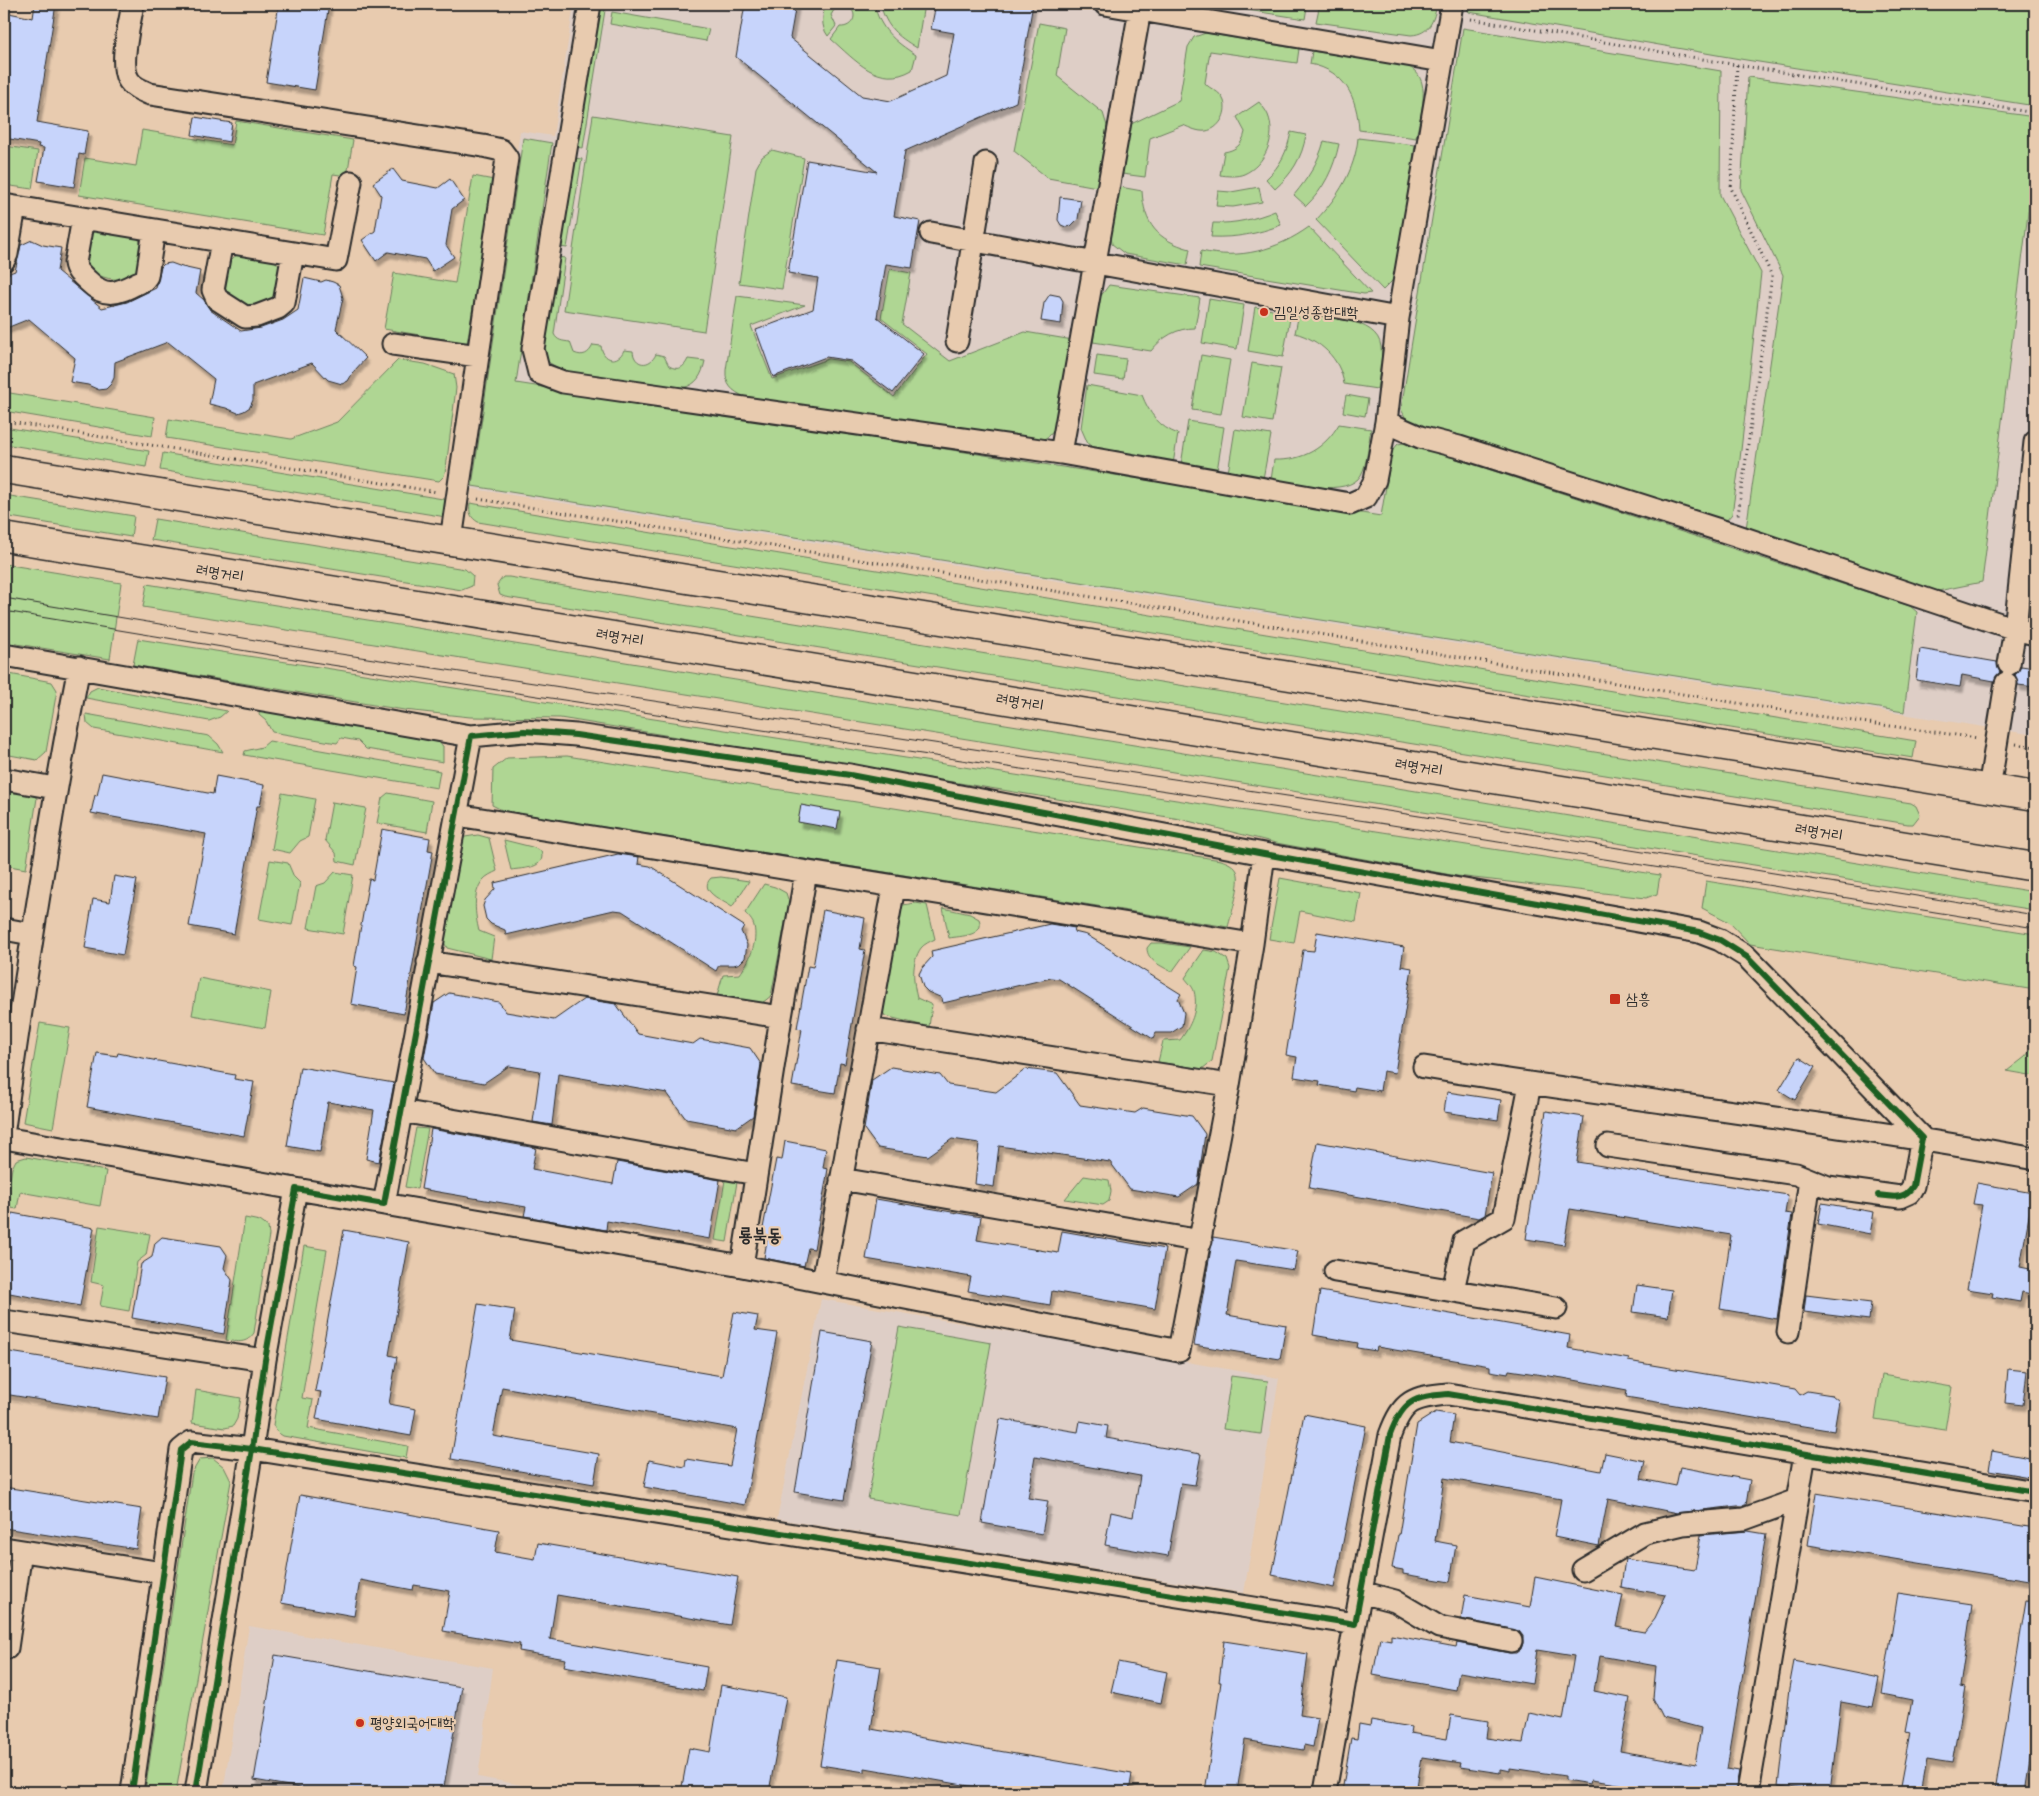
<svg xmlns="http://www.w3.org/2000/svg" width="2039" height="1796" viewBox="0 0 2039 1796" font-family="Pangolin,'Poor Story',sans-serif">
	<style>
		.built { fill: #decec6 }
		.green { fill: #afd693; stroke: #6d805f }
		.building { fill: #c7d4fb; stroke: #2b2b2b; fill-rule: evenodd; filter: url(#shadow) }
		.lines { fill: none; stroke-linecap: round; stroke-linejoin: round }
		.minor-casing { stroke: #2b2b2b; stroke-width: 25 }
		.highway-casing { stroke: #2b2b2b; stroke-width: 31 }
		.path { stroke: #2b2b2b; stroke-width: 3; stroke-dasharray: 1 4; stroke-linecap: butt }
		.minor { stroke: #e8cbaf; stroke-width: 21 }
		.highway { stroke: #e8cbaf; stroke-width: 28 }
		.tram { stroke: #2b2b2b; stroke-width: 1 }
		.cycleway-casing { stroke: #e8cbaf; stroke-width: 9 }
		.cycleway { stroke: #1b5e20; stroke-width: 6 }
		.poi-dot { fill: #c8321e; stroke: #e8cbaf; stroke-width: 2 }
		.labels { text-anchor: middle; stroke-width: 4.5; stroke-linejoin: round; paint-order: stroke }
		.poi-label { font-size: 15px; fill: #2b2b2b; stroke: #e8cbaf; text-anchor: start }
		.street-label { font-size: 15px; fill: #2b2b2b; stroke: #e8cbaf }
		.quarter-label { font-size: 18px; font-weight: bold; fill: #2b2b2b; stroke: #e8cbaf }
	</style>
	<defs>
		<filter id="shadow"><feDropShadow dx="3" dy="5.5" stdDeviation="1" flood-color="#0004"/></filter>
	</defs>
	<rect width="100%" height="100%" fill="#e8cbaf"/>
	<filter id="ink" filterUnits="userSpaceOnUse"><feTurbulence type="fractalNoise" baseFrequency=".02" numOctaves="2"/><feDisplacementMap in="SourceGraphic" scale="10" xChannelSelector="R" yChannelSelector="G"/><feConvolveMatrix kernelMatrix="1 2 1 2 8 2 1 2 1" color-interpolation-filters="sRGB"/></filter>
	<g filter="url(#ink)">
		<path class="built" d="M574 4H2035V735L467 488 520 131 553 136Z
			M821 1299 1279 1378 1244 1593 777 1519Z
			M249 1626 493 1668 478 1777 559 1792H223Z"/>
		<path class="green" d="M598 4H606L583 148 575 147Z
			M825 4H842L834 10 831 15 836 26 828 36C820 25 823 17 825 4Z
			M847 4H874C880 29 894 41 916 55L912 70C879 89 855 60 831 39L840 27C854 28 860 11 846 6Z
			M880 4H924L917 48C896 35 887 28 880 4Z
			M1209 4H1291L1307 7 1305 19Z
			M1348 4H1437C1434 20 1430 34 1411 35L1316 22 1319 8H1333Z
			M1464 4H2035V106L1740 59 1469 12Z
			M612 12 709 29 706 41 610 24Z
			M1039 23 1065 28 1057 76 1103 113 1107 126 1097 187 1048 178 1014 151Z
			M1463 28 1721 71 1720 195 1761 273 1740 459 1732 514 1725 522 1715 523 1407 421 1401 409Z
			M1206 33 1299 49 1297 63 1210 51 1205 83C1210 90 1220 90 1224 101 1228 114 1219 129 1206 131 1198 132 1190 128 1183 125L1150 138 1145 177 1122 174 1128 129 1131 124 1179 101 1188 47 1194 37Z
			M1312 51 1407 66C1434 77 1420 115 1416 138L1359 130C1357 97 1345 71 1310 64Z
			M1748 77 2035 117V157L1982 582 1928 593 1746 529 1783 275 1741 190Z
			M1259 102C1262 106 1266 110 1268 115 1277 137 1265 165 1244 174 1237 177 1227 176 1220 175L1224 152C1236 150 1242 145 1245 132L1237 117Z
			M593 115 733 137 704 331 564 310Z
			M236 121 353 140 347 176 333 174 323 235 79 195 85 158 136 166 142 130 232 145Z
			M1291 132 1306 135C1302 158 1292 174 1275 189L1266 179C1281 165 1287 152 1291 132Z
			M523 138 552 143 516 383 1381 516 1392 451 1398 444 1409 442 1426 449 1910 606 1917 612 1904 712 472 486Z
			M1358 138 1415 145 1397 272 1392 281 1383 290 1316 220C1338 197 1355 170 1358 138Z
			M1324 141 1339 144C1334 168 1324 189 1306 206L1294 195C1308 178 1318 163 1324 141Z
			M5 146 38 151 32 189 4 185Z
			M772 150 804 158 782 289 739 283 756 168 762 157Z
			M573 158 582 159 567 248 559 247Z
			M473 176 494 180 467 343 384 329 394 273 455 283Z
			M1120 187 1142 191C1144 224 1157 240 1190 249L1187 265 1125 254 1112 244 1111 237Z
			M1259 187 1262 202 1233 207 1216 206 1218 191 1231 192Z
			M1275 211 1281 225C1257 234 1236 238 1211 237L1213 223C1235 224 1255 219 1275 211Z
			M103 227C111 228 123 228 130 232 162 250 131 303 86 267 83 246 81 236 103 227Z
			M1309 227 1371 293 1364 294 1199 267 1201 251C1240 260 1277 250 1309 227Z
			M242 253C255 255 280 255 282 274 283 281 276 293 274 301 269 302 264 305 259 306 240 307 220 296 224 276 226 262 230 258 242 253Z
			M558 257 565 258 554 334C557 341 563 341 570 342L574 353C583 357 589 354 593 345L601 346C603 361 618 364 624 350L633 351C634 366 650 368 656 354L664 356 669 366C678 371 684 368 688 359L705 361C702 375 697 385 682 388L565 372 548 362 544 346Z
			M890 269 911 273 902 324 950 361 1025 332 1073 340 1056 428 1049 436 1042 440 745 397C732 391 725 385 726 370L737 296 805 305 751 326 772 379 828 359 849 362 894 397 927 354 881 318Z
			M1109 285 1200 298 1195 328C1177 328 1162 337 1151 351L1093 342 1100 297Z
			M1209 299 1244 305 1237 349 1202 343Z
			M1255 307 1291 313 1283 357 1248 351Z
			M1299 313C1322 317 1378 317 1381 347 1383 361 1379 376 1377 389L1344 384C1340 358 1320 340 1295 333Z
			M1097 355 1126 359 1123 379 1094 375Z
			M1201 355 1230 360 1221 414 1192 410Z
			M398 360 425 364 454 374 456 388 446 468 444 476 439 481 166 438 169 419 291 439 337 422Z
			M1252 363 1281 368 1272 422 1243 417Z
			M1087 385 1142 395C1149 413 1159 427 1178 434L1173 464 1098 450 1088 444 1081 428Z
			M4 392 155 417 152 436 4 411Z
			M1346 395 1368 399 1365 416 1343 412Z
			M1188 421 1224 427 1217 471 1181 465Z
			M1339 424 1371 429C1368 444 1368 462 1361 475 1348 498 1293 483 1271 480L1274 460C1303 461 1325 448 1339 424Z
			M4 427 149 451 146 467 4 444Z
			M1235 429 1271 435 1263 479 1228 473Z
			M163 453 449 500 446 517 160 470Z
			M4 495 134 516 131 537 4 516Z
			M470 503 1916 741 1913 758 478 522C470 517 469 513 470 503Z
			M155 519 465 569 473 576 472 586 462 590 151 540Z
			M4 564 121 583 110 659 4 642Z
			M503 577H509L1911 803 1916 806 1920 815 1913 824H1908L505 597 500 595 497 585Z
			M147 584 2035 892V910L143 607Z
			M138 639 1660 875 1657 894 1646 898 1457 876 1276 843 1180 819 560 718 470 717 404 710 133 665Z
			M4 673 52 682 57 690 46 752 37 760 4 754Z
			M98 687 227 711 220 717 209 721 86 698 90 691Z
			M260 710 438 742 443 746V762L366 749 358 741 341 738 337 743 272 732 266 721 259 715Z
			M86 714 209 736 218 744 223 752 94 729 87 723Z
			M269 741 440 771 437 788 244 755 245 751 262 747Z
			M567 756 1221 860C1227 862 1234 865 1237 871 1242 882 1231 915 1228 927L504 811 492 805 493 769 507 758Z
			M4 789 30 794 37 798 26 869 4 865Z
			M282 793 315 799 308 837 300 841 290 853 272 849Z
			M388 793 432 801 427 832 377 823 382 798Z
			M332 802 366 808 355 865 337 861 336 853 325 840Z
			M478 835 489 838 497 871C493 873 486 876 483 880 472 893 475 915 479 931L494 937 491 959 447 948 442 938 459 845 465 837Z
			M504 840 532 847 541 851C547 869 523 868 511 870Z
			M270 860 288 863 294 877 300 883 292 925 259 919Z
			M335 872 353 875 343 934 308 928 316 886 325 883Z
			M721 877 749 881 732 907C722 900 698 891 711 878Z
			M1280 878 1361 893 1356 922 1300 911 1294 943 1269 939Z
			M1706 881 2035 934V990L1750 944 1729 922 1702 908Z
			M764 884 775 887 786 893 789 902 771 996 762 1003 717 996 723 975 740 974C749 961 758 943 754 926 753 921 748 916 745 913Z
			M916 903 927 905 935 939C931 941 924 944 921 948 911 962 913 982 917 998L932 1005 929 1027 885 1016 880 1006 898 913 903 905Z
			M943 908 970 914 979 919C986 936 961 936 949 938Z
			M1151 943H1162L1190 947 1172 972C1162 966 1147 961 1147 948Z
			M1204 950 1216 952 1227 959 1230 968 1212 1061 1202 1069 1158 1062 1163 1041 1180 1040C1190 1027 1199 1009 1194 991 1193 987 1188 982 1185 978Z
			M199 978 271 992 265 1028 192 1015Z
			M40 1023 70 1028 53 1128 23 1122Z
			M2035 1045V1076L2007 1071 2025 1057Z
			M416 1128 428 1129 417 1189 405 1187Z
			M26 1157 106 1171 100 1206 20 1192 17 1209 5 1207 12 1168 16 1160Z
			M1084 1176 1109 1180 1111 1191 1109 1201 1103 1205 1065 1199Z
			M725 1180 737 1182 727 1242 715 1240Z
			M245 1218 260 1221 268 1227 269 1235 254 1333C246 1344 239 1342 226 1340Z
			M99 1226 150 1234 146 1255 137 1262 129 1311 100 1306 104 1285 91 1282Z
			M304 1246 327 1250 302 1398 313 1400 308 1428 408 1446 406 1458 283 1436 277 1432 273 1425Z
			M899 1327 991 1343 961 1515 868 1499Z
			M1882 1375 1952 1387 1945 1430 1875 1419Z
			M1231 1376 1268 1381 1261 1434 1223 1429Z
			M196 1390 241 1398 237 1419 233 1426 225 1428 192 1423Z
			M213 1458 224 1467 231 1481 176 1792H145L192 1473 200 1459Z"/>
		<path class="building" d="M35 4H56L37 122 88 131 84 155 79 154 74 187 38 181 44 148 38 147 39 144 4 138V12L33 18Z
			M279 4H329L315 90 266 82Z
			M745 4H796L790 38 862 96 891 101 946 76 954 33 931 29 936 4H1033L1016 102 905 151 894 216 920 221 912 268 886 264 877 317 924 354 893 393 851 361 826 357 773 377 756 330 813 309 818 278 788 273 807 160 877 172 736 57Z
			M195 117 232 123 229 142 192 135Z
			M393 169 402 181 438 188 450 179 464 200 452 209 446 245 454 257 433 271 425 259 388 252 376 261 362 240 375 231 381 195 373 183Z
			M1060 197 1081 200 1078 219 1071 226 1066 227 1061 225 1058 220Z
			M32 240 43 245 61 248 57 271 102 308 127 302 156 288 161 267 164 264 171 263 182 267 200 271 196 293 204 300 210 310 241 331 261 328 283 320 298 310 304 278 321 282 326 280 333 282 339 285 343 298 336 329 366 358 354 371 348 381 342 384 328 380 312 363 253 385V400L250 407 244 411 238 413 226 408 209 404 214 379 168 342 115 362 114 378 111 384 106 389 99 390 88 385 70 382 75 358 29 319 4 329V275L15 271 21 245Z
			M1050 294 1060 296 1063 301 1061 324 1041 321 1044 303Z
			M1920 649 1997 662 2000 672 1994 681 1962 675 1960 687 1916 680Z
			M2021 666 2035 668V687L2018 685 2015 675Z
			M102 773 213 794 216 776 264 785 260 806H257L234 934 189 926 206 834 91 813 95 795 97 796Z
			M801 805 840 812 837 829 798 822Z
			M382 829 430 838 428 850 433 851 404 1014 351 1004 357 967 354 966 369 879 373 880Z
			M618 854 639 857 638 864 650 866 744 926 741 931 747 945 745 958 740 963 734 965H719L716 971 622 911 614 910 506 935 505 930 491 924 486 919 483 906 485 900 495 889 494 883Z
			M114 876 137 880 123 955 85 948 93 899 110 902Z
			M823 910 865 918 860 949 865 950 845 1064 840 1063 835 1093 792 1086 802 1029 797 1028 808 966 813 967Z
			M1050 924 1075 928 1074 932 1087 935 1181 994 1178 999 1184 1013 1182 1026 1171 1033H1156L1153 1039 1059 979 1051 978 943 1003 942 998 928 992 923 987 919 974 922 968 932 957 931 951Z
			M1317 932 1404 947 1401 966 1412 968 1395 1073 1383 1071 1380 1091 1355 1087 1354 1091 1319 1085 1320 1081 1294 1077 1297 1057 1286 1055 1303 950 1314 951Z
			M449 993 499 1002 506 1012 554 1020 584 999 616 1004 638 1034 693 1044 700 1039 750 1048 761 1064 753 1116 736 1128 686 1119 667 1093 558 1074 552 1125 533 1122 540 1071 509 1066 484 1083 435 1074 424 1058 434 1003Z
			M97 1053 117 1056 118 1053 153 1060 235 1075 234 1079 254 1082 244 1136 87 1107Z
			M1799 1057 1815 1067 1795 1100 1779 1090Z
			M300 1067 394 1083 379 1162 366 1159 374 1110 328 1102 320 1152 287 1146Z
			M891 1067 940 1075 948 1085 996 1092 1026 1069 1057 1073 1080 1105 1135 1113 1143 1108 1192 1116 1205 1134 1198 1184 1179 1197 1130 1189 1110 1162 999 1146 994 1187 975 1184 979 1143 952 1139 928 1156 878 1148 864 1129 872 1080Z
			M1447 1092 1501 1100 1498 1120 1444 1112Z
			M1546 1111 1584 1117 1577 1162 1788 1195 1785 1213 1792 1214 1777 1319 1720 1309 1731 1235 1570 1209 1564 1245 1526 1239Z
			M431 1129 536 1148 532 1169 613 1184 617 1162 720 1180 710 1239 607 1221 606 1230 524 1216 526 1207 421 1189Z
			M785 1141 826 1149 823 1168 828 1169 814 1249 808 1248 804 1266 764 1258 767 1240 761 1239 776 1159 782 1160Z
			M1317 1142 1492 1173 1485 1215 1479 1218 1309 1188Z
			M1977 1183 2033 1193 2020 1267 2035 1270V1295L2022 1292 2020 1302 1992 1297 1993 1293 1967 1289 1982 1205 1973 1204Z
			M876 1199 981 1217 977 1240 1058 1253 1062 1231 1165 1249 1155 1309 1052 1291 1050 1305 968 1291 971 1277 866 1259Z
			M1822 1203 1874 1212 1870 1234 1818 1224Z
			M12 1213 94 1228 80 1306 4 1292V1257Z
			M344 1230 409 1242 389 1355 397 1357 389 1404 416 1409 411 1436 316 1419 321 1392 315 1391Z
			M162 1237 221 1246 227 1255 224 1268 232 1280 224 1334 132 1318 141 1264 152 1257 155 1243Z
			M1213 1237 1298 1251 1294 1270 1236 1261 1227 1315 1286 1325 1280 1359 1194 1345Z
			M1637 1285 1672 1290 1668 1317 1633 1312Z
			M1320 1291 1570 1335 1568 1348 1629 1359 1628 1361 1795 1389 1800 1395 1807 1391 1832 1395 1839 1401 1834 1431 1626 1397 1627 1390 1563 1378 1509 1370 1508 1374 1490 1371V1366L1377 1347 1376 1351 1357 1348 1358 1343 1313 1335Z
			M1806 1295 1871 1303 1869 1320 1804 1312Z
			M478 1304 515 1310 510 1340 722 1376 734 1312 758 1316 755 1330 777 1333 745 1505 644 1487 649 1460 685 1467 686 1459 730 1466 737 1429 502 1387 493 1436 599 1454 594 1484 451 1459Z
			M822 1332 872 1341 844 1500 795 1492Z
			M4 1351 165 1377 158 1419 4 1394Z
			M2008 1369 2027 1371 2023 1405 2005 1403Z
			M1436 1412 1454 1415 1450 1442 1601 1471 1605 1453 1645 1461 1641 1479 1676 1486 1680 1467 1750 1480 1746 1505 1677 1513 1608 1499 1599 1546 1554 1537 1561 1499 1444 1478 1435 1541 1456 1545 1450 1582 1403 1574V1570L1392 1568 1398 1535H1399L1417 1424Z
			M1304 1414 1366 1426 1334 1588 1272 1575Z
			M1000 1419 1078 1432 1080 1421 1108 1426 1106 1438 1201 1454 1195 1485 1181 1483 1168 1556 1105 1545 1111 1512 1133 1517 1140 1476 1035 1457 1028 1498 1048 1501 1042 1534 982 1523Z
			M1992 1451 2035 1459V1478L1989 1470Z
			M4 1487 142 1509 136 1549 4 1528Z
			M1816 1493 2035 1528V1582L1808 1545Z
			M300 1495 499 1530 495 1552 535 1559 538 1543 738 1577 730 1625 557 1595 550 1639 707 1667 703 1691 564 1666 566 1659 519 1651 520 1644 443 1631 450 1591 414 1585 413 1590 360 1580 354 1616 281 1603Z
			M1748 1531 1766 1534 1727 1769 1739 1771 1735 1792H1631L1632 1786 1591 1780 1590 1784 1565 1780V1776L1510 1768V1771L1500 1769V1773L1460 1767 1461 1763 1422 1757 1416 1792H1342L1351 1738 1357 1739 1359 1724 1370 1726 1371 1720 1411 1727 1410 1733 1447 1739 1451 1715 1488 1721 1486 1738 1523 1743 1529 1713 1563 1720 1574 1656 1537 1650 1532 1684 1459 1672 1456 1690 1373 1675 1380 1638 1391 1640V1635L1456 1647 1457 1643 1509 1653H1516L1521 1649 1523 1643V1636L1519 1631 1461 1619 1465 1595 1530 1607 1535 1577 1623 1595 1616 1627 1644 1632 1655 1618 1666 1595 1621 1587 1625 1559 1695 1570 1701 1535ZM1600 1656 1656 1666 1653 1698 1663 1718 1701 1728 1695 1764 1620 1751 1630 1698 1594 1691Z
			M1898 1593 1972 1604 1960 1687 1965 1688 1952 1763 1926 1759 1920 1792H1899L1910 1733 1906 1732 1912 1700 1882 1694Z
			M2026 1600 2035 1601V1720L2024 1792H1995Z
			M1224 1641 1308 1654 1300 1715 1318 1718 1313 1747 1304 1745 1303 1750 1245 1740 1237 1792H1205L1221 1682H1219Z
			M275 1655 462 1687 443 1792H324L254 1780Z
			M837 1660 881 1667 871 1729 1132 1774 1129 1792H1004L865 1768V1772L820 1765Z
			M1794 1661 1879 1678 1873 1708 1841 1702 1830 1792H1811L1812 1790 1778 1786 1789 1688Z
			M1118 1662 1167 1672 1161 1703 1111 1692Z
			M721 1685 786 1697 769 1792H681L689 1748 710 1752Z"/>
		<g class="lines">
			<g class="minor-casing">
				<path id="minor" d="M133 4C130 22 119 63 128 79 132 87 143 91 150 94L483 146 501 150 507 158 451 540
					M590 4 533 349 539 373 563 382 1061 453 1350 504 1366 497 1375 480 1386 422
					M1105 4 1442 61
					M1452 4 1398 318 1386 422 1420 437 1459 447 1735 535 2015 629 2035 634
					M4 205 336 260 351 182
					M83 218 75 263C76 271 82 275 88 281 109 302 121 290 144 280L147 276 154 230
					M931 233 1398 318
					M222 241 213 290 217 299 245 317 257 316 278 308 284 303 293 253
					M4 260 7 254 15 207
					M957 341 986 163
					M393 344 478 356
					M1061 453 1141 4
					M4 655 471 736
					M2009 664 2015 629 2035 442
					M4 779 55 788
					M1989 789 2006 683
					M457 815 1252 944 1264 854
					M894 887 823 1282 1179 1351 1229 1085 1252 944
					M4 929 31 934
					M428 962 781 1017
					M868 1029 1229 1085
					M1424 1067C1628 1100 1833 1122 2035 1159
					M401 1111 756 1174
					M4 1128C26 973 49 820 79 667
					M4 1138 296 1189
					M841 1179 1201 1241
					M384 1204 742 1266 823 1282
					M742 1266 781 1017 806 872
					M1335 1271 1556 1308
					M1453 1290 1464 1241 1504 1218 1530 1084
					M4 1321 265 1360
					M1788 1332 1810 1180
					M4 1548 163 1573
					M1583 1570 1645 1533 1683 1524 1744 1519 1797 1500
					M1361 1592 1395 1601 1439 1627 1511 1641
					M7 1648 21 1551
					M132 1792 181 1450 191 1442 252 1449 265 1360 296 1189 384 1204 471 736 524 731 576 735 850 775 1264 854 1699 932 1720 940 1747 957 1922 1138 1913 1186 1909 1193 1900 1197 1828 1187 1796 1174 1608 1146
					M196 1792 252 1449 1355 1624 1390 1435C1403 1400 1413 1397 1448 1394L2035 1492
					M1325 1792 1355 1624
					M1748 1792 1805 1454"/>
			</g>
			<g class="highway-casing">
				<path id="highway" d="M4 469 2035 796
					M4 537 2035 867"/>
			</g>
			<path class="path" d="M1471 19 1737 65 2035 113
				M1737 65 1731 188 1772 276 1738 515
				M4 421 437 492
				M478 499 1161 608 1810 715 1978 738
				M2016 744 2035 747"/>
			<use href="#minor" class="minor"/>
			<use href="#highway" class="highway"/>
			<path class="tram" d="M4 598 327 652 1394 812 2035 915
				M4 611 325 664 1392 825 2035 928"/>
			<g class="cycleway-casing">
				<path id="cycleway" d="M132 1792 181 1450 191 1442 252 1449 265 1360 296 1189 384 1204 471 736 524 731 576 735 850 775 1264 854 1699 932 1720 940 1747 957 1922 1138 1913 1186C1904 1200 1893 1197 1878 1195
					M196 1792 252 1449 1355 1624 1390 1435C1403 1400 1413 1397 1448 1394L2035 1492"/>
			</g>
			<use href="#cycleway" class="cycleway"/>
		</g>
	</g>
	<g class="poi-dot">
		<circle cx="1264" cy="312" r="5"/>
		<rect x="1609" y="993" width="12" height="12" rx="2.5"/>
		<circle cx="360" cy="1723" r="5"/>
	</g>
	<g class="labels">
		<g class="poi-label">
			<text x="1274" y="317">김일성종합대학</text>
			<text x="1626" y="1004">삼흥</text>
			<text x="370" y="1728">평양외국어대학</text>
		</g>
		<g class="street-label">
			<text transform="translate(220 573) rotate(9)" y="5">려명거리</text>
			<text transform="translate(620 637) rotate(9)" y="5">려명거리</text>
			<text transform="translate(1020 702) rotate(9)" y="5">려명거리</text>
			<text transform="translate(1419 767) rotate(9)" y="5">려명거리</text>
			<text transform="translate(1819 832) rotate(9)" y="5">려명거리</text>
		</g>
		<g class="quarter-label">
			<text x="760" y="1241">룡북동</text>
		</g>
	</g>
	<rect width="2039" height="1796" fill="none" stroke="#e8cbaf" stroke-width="20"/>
	<rect x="10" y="10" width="2019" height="1776" fill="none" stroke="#2b2b2b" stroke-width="2" filter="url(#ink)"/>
</svg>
